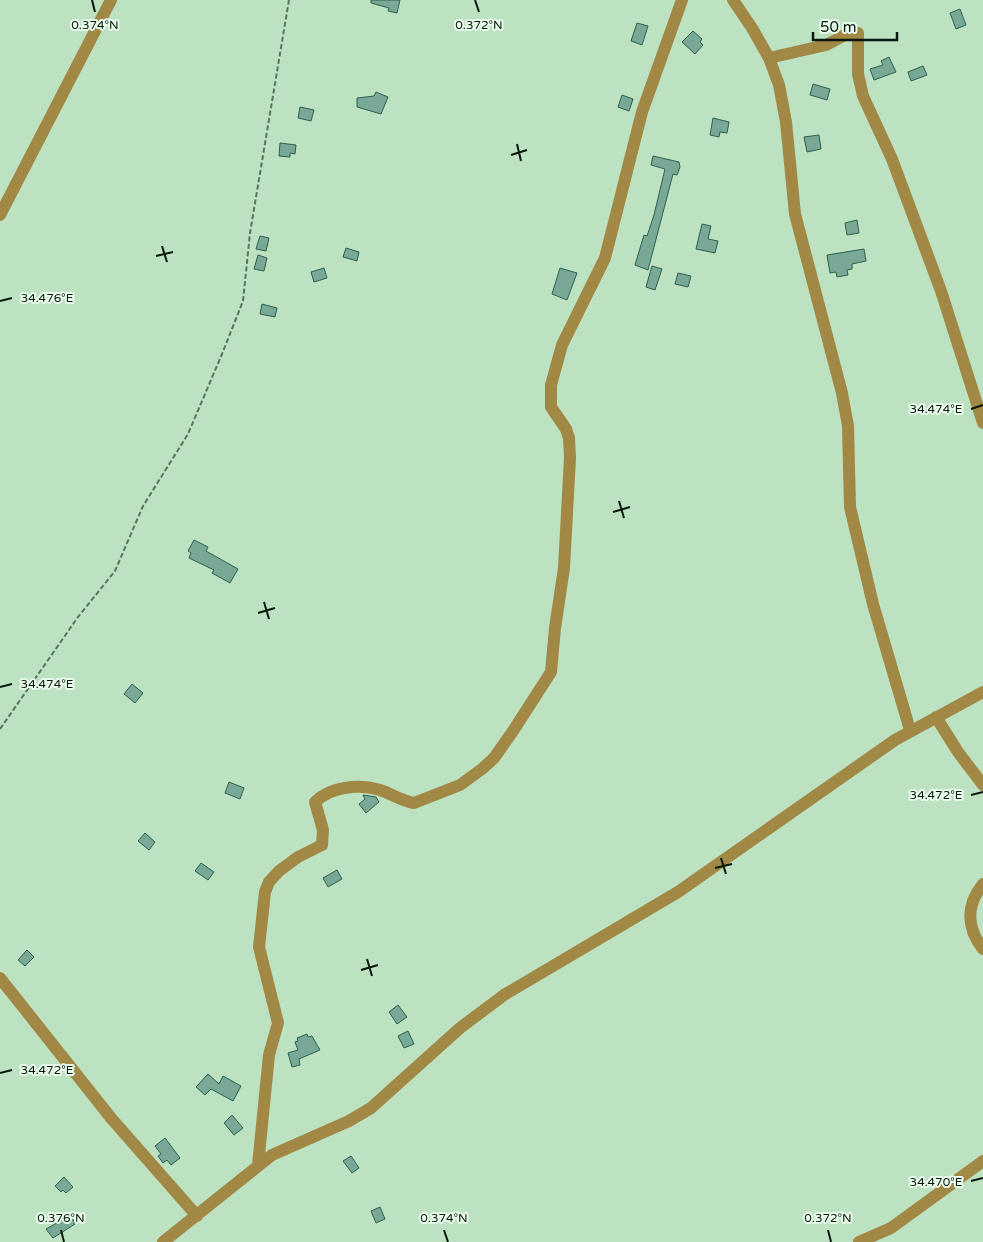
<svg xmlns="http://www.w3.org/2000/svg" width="983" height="1242" viewBox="0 0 983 1242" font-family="'Varela Round',sans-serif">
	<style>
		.building { fill: #78a996; stroke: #2f5f4e }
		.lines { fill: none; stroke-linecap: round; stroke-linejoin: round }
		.path { stroke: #5b7460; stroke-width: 2; stroke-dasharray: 5 2.5; stroke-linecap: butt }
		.minor { stroke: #a18844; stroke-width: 12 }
		.ticks { fill: none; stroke: #09170c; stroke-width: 2 }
		.ticks-label { font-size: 12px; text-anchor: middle; fill: #09170c; stroke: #eafded; stroke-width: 4; stroke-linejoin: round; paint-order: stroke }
	</style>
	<rect width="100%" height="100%" fill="#bce2c2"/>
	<path class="building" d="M371 0H400L397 13 388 11 389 8 371 3Z
		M960 9 966 25 956 29 950 13Z
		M637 23 648 26 642 45 631 41Z
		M693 31 702 39 700 42 703 45 695 54 682 42Z
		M889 57 896 72 874 80 870 69 883 65 881 61Z
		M923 66 927 75 911 81 908 72Z
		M813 84 830 89 827 100 810 95Z
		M376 92 388 97 381 114 357 107V98L374 96Z
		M622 95 633 99 629 111 618 107Z
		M300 107 314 110 311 121 298 118Z
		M713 118 729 122 727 133 720 132 719 137 710 135Z
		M819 135 821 149 807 152 804 137Z
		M280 143 296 145 295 154 290 153V157L279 156Z
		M653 156 679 162 680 167 677 175 673 174 648 270 635 265 644 235 647 236 654 215 665 169 651 165Z
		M857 220 859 233 847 235 845 223Z
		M702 224 711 226 708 239 718 241 715 253 696 249Z
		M260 236 269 238 266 251 256 249Z
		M346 248 359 252 357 261 343 257Z
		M864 249 866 261 852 264V269L847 270 848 275 837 277 836 272 830 273 827 255Z
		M258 255 267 258 264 271 254 269Z
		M652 266 662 269 655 290 646 287Z
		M324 268 327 278 314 282 311 272Z
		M560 268 577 273 567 300 552 294Z
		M678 273 691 276 688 287 675 284Z
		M262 304 277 308 275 317 260 314Z
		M194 540 208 547 206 551 238 569 230 583 212 573 214 570 189 558 191 553 188 551Z
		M132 684 143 693 135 703 124 694Z
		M229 782 244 788 240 799 225 793Z
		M363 795 376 797 379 802 366 813 359 804 365 799Z
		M145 833 155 842 149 850 138 841Z
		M201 863 214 872 208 880 195 871Z
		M337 870 342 879 328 887 323 878Z
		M27 950 34 957 25 966 18 960Z
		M398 1005 407 1017 397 1024 389 1012Z
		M408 1031 414 1044 404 1048 398 1036Z
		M307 1034 308 1037 312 1036 320 1050 299 1059 300 1065 292 1067 288 1053 298 1050 295 1042 298 1041 297 1038Z
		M208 1074 219 1084 223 1076 241 1086 233 1101 211 1089 205 1095 196 1087Z
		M232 1115 243 1128 234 1135 224 1123Z
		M165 1138 180 1158 171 1165 167 1160 163 1163 158 1156 161 1154 155 1146Z
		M351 1156 359 1168 352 1173 343 1161Z
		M64 1177 73 1187 66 1193 63 1190 61 1192 55 1186Z
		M380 1207 385 1219 376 1223 371 1211Z
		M71 1215 75 1224 53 1238 46 1229Z"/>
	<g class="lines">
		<path class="path" d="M0 729 78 617 115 571 143 506 188 434 222 354 243 301 250 233 289 0"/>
		<path class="minor" d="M733 0 752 28 769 58 779 85 786 122 795 214 842 393 848 426 850 507 873 604 910 730
			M769 58 826 45 849 33H858V74L863 96 892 159 941 291 983 423
			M0 215 111 0
			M936 717 958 752 983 785
			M983 884C966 905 966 927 983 949
			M0 978 111 1118 197 1216
			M258 1165 269 1055 278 1023 259 947 265 892 269 882 279 871 298 857 322 845 323 830 315 802C331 786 360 784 380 790 392 794 402 801 414 803L460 785 482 769 494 758 513 731 551 672 555 628 564 568 570 458 569 438 566 429 551 407V385L562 345 605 258 642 112 682 0
			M163 1242 272 1155 349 1121 371 1108 460 1028 504 995 678 892 895 740 983 692
			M859 1242 891 1228 983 1161"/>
	</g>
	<path class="ticks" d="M92 0 95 12M475 0 479 12M517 144 521 161M511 155 527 150M162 246 167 262M156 256 173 252M0 301 12 298M971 409 983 405M619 501 624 518M613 512 630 507M264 602 269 619M258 613 275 608M0 687 12 684M971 795 983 792M721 858 726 874M715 868 732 864M367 959 372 976M361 970 378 965M0 1073 12 1070M971 1181 983 1178M61 1230 64 1242M444 1230 448 1242M828 1230 831 1242"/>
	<g class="ticks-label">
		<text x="95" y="29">0.374°N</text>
		<text x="479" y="29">0.372°N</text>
		<text x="47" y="302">34.476°E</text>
		<text x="936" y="413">34.474°E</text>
		<text x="47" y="688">34.474°E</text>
		<text x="936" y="799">34.472°E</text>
		<text x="47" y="1074">34.472°E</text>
		<text x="936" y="1186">34.470°E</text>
		<text x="61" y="1222">0.376°N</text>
		<text x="444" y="1222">0.374°N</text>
		<text x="828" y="1222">0.372°N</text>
	</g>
	<path d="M813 32v8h84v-8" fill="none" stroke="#09170c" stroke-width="2.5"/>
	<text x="820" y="32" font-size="15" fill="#09170c" stroke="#eafded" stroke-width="4" paint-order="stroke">50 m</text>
</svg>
